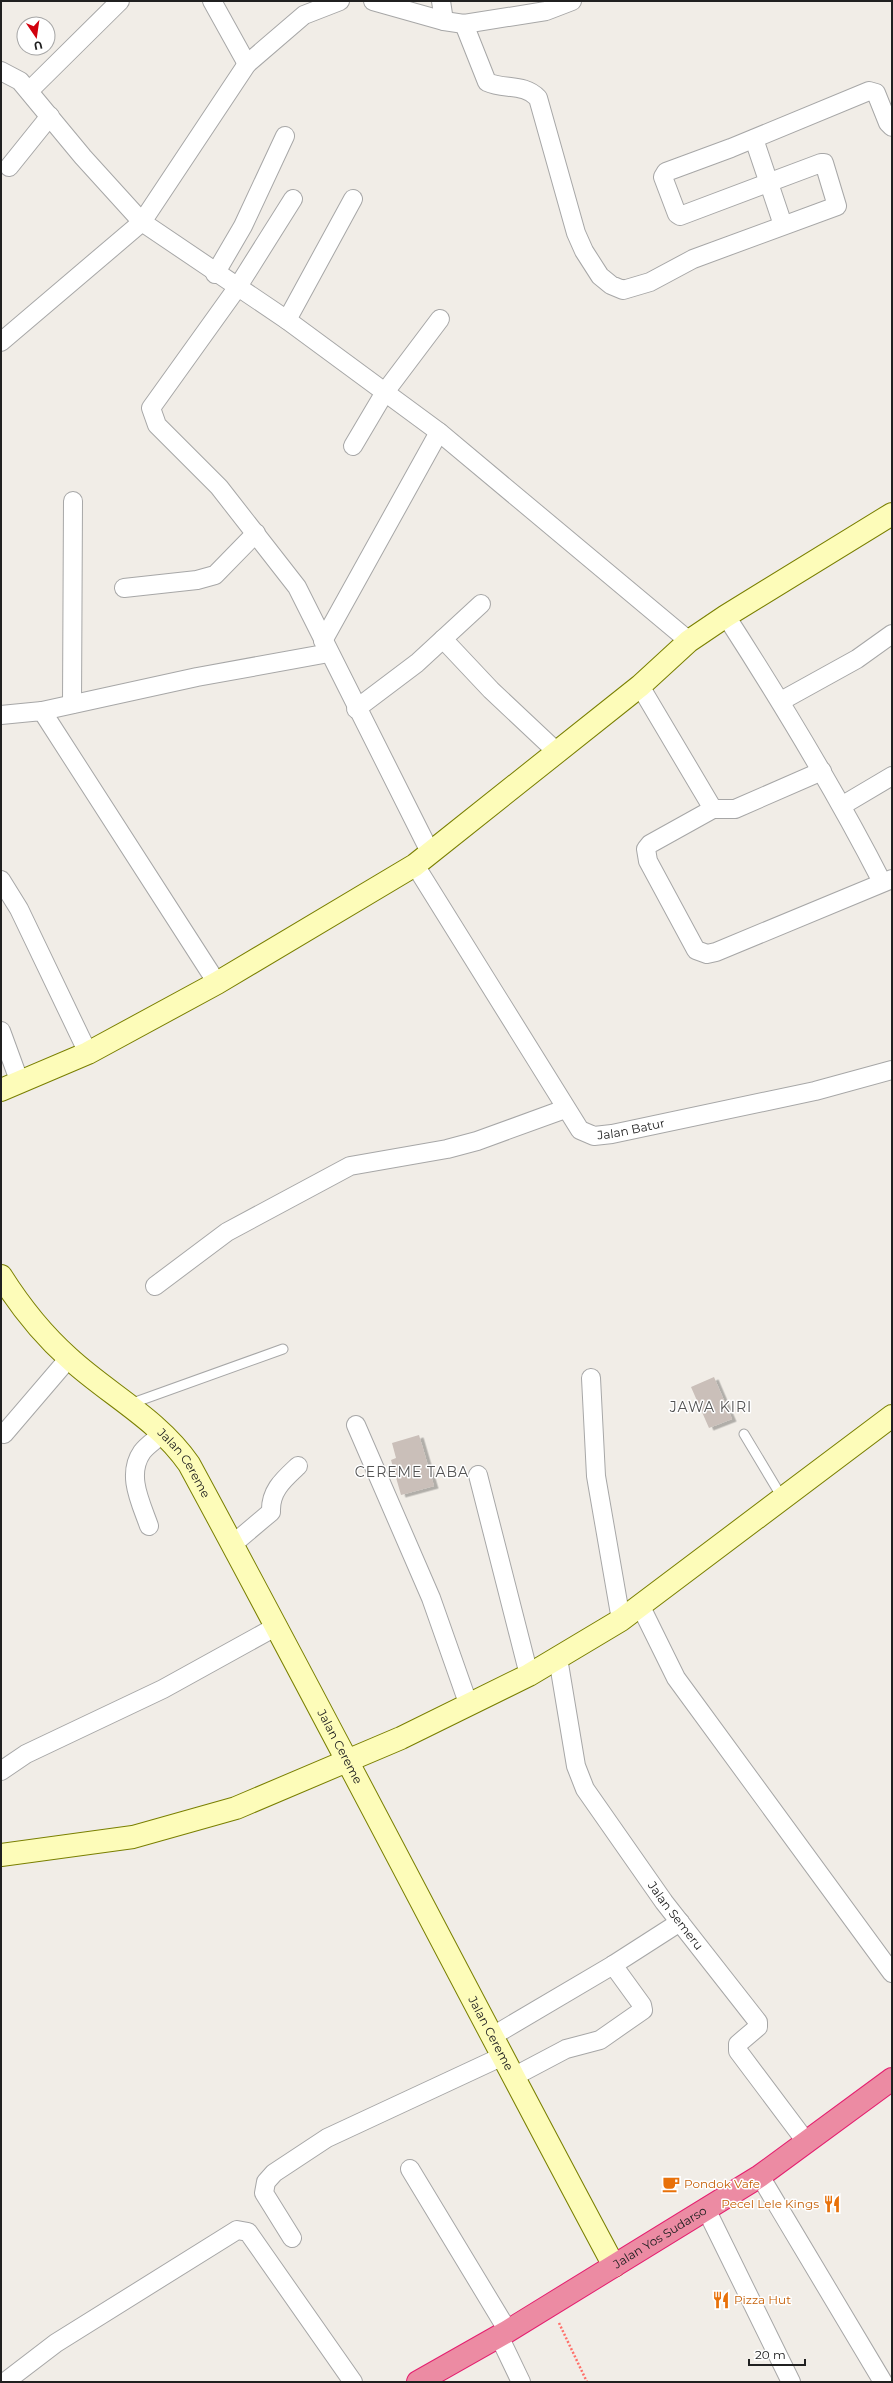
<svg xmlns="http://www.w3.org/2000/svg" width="893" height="2383" viewBox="0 0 893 2383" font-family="Montserrat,sans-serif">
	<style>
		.building { fill: #cabfb9; filter: url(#shadow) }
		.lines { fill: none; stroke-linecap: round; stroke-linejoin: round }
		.lane-casing { stroke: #a7a7a7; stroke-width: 11 }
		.street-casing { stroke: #a7a7a7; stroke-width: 20 }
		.secondary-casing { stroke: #797f00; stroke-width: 24 }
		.highway-casing { stroke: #e41f6f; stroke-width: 24 }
		.path { stroke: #ff706a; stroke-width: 2.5; stroke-dasharray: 2 2; stroke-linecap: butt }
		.lane { stroke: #fff; stroke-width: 9 }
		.street { stroke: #fff; stroke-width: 18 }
		.secondary { stroke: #fdfcb9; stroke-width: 22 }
		.highway { stroke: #ec8ba3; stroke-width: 22 }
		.labels { text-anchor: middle; stroke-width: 3; stroke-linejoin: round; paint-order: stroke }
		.street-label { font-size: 12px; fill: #202020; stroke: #fff }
		.food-label { font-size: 12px; fill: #c56008; stroke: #fff; text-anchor: start }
		.quarter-label { font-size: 14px; letter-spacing: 1px; fill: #535353; stroke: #fff }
	</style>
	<defs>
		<filter id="shadow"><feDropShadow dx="4.5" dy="2.5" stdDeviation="0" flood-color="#0004"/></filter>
	</defs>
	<rect width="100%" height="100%" fill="#f1ede7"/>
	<path class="building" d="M714 1377 732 1419 709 1428 691 1387Z
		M419 1435 434 1486 401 1495 391 1460 396 1458 392 1443Z"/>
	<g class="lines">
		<g class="lane-casing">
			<path id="lane" d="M130 1404 283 1349
				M744 1434 783 1499"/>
		</g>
		<g class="street-casing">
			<g id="street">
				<path d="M212 1 247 64"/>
				<path d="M373 1 444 21 464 24 546 11 572 1"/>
				<path d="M441 1 444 21"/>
				<path d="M464 24 487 82C504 90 524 83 538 98L576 233 584 251 600 276 611 285 623 290 650 282 693 259 837 206 824 163H821L680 216 677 214 663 177 666 172 731 148 869 91 876 93 888 123 892 127"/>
				<path d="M1 71 20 81 83 157 142 222 287 320 439 432 689 641"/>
				<path d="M29 91 120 1"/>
				<path d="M754 139 783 225"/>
				<path d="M9 167 50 116"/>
				<path d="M293 199 237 288 151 408 157 425 219 487 297 587 431 854"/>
				<path d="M215 274 243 226 285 136"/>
				<path d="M287 320 353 199"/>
				<path d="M1 342 142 222 247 64 304 15 340 1"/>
				<path d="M353 446 385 392 440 319"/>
				<path d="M124 588 197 580 215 575 256 533"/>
				<path d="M726 616C782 703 835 790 882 882"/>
				<path d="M443 639 491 690 558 753"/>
				<path d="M323 641 439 432"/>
				<path d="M640 686 713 809H735L822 771"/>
				<path d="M781 701 857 659 892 634"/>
				<path d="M72 704 73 501"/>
				<path d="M356 709 417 663 481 604"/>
				<path d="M42 711 197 677 329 653"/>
				<path d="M1 715 42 711 217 983"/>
				<path d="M843 805 892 776"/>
				<path d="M713 809 650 844 646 849 648 861 696 950 707 954 716 952 892 879"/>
				<path id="s1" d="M415 865 580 1130 594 1136 612 1134 815 1091 892 1070"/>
				<path d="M1 880 19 909 88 1053"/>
				<path d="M1 1031 20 1083"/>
				<path d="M155 1286 227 1232 350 1166 447 1149 477 1141 565 1109"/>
				<path d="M591 1378 596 1476 621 1620"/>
				<path d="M356 1425 431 1598 468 1703"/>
				<path d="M4 1434 69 1358"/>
				<path d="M478 1475 529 1675"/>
				<path d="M149 1526C141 1503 126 1475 142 1452 147 1445 157 1439 163 1433"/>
				<path d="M233 1544 271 1512C270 1491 283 1480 298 1466"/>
				<path d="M641 1607 676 1678 892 1973"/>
				<path id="s2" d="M558 1658 576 1766 585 1789 664 1902 758 2022V2027L738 2044V2051L807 2143"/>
				<path d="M1 1771 26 1754 163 1689 277 1626"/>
				<path d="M613 1965 680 1922"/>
				<path d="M491 2037 613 1965 642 2005 643 2010 600 2040 566 2049 513 2077"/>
				<path d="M410 2169 508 2331"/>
				<path d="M760 2176 883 2382"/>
				<path d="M706 2209 791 2382"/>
				<path d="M292 2238 264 2193 266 2182 274 2173 327 2138 501 2057"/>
				<path d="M499 2336 521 2382"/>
				<path d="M5 2382 56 2343 237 2230 248 2232 353 2382"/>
			</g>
		</g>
		<g class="secondary-casing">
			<g id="secondary">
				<path d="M1 1090 88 1053 217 983 415 865 640 686 689 641 726 616 892 514"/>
				<path id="s3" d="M1 1276C20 1306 42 1334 69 1358 108 1394 158 1419 189 1464 333 1730 471 1999 614 2266"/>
				<path d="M1 1855 133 1837 236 1808 401 1738 529 1675 621 1620 892 1416"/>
			</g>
		</g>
		<g class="highway-casing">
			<g id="highway">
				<path id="s4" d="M418 2382 508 2331 760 2176 892 2079"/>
			</g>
		</g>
		<path class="path" d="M559 2323 587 2382"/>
		<use href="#lane" class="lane"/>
		<use href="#street" class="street"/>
		<use href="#secondary" class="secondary"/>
		<use href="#highway" class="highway"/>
	</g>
	<defs>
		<g id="cafe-bare" transform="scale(1.38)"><path d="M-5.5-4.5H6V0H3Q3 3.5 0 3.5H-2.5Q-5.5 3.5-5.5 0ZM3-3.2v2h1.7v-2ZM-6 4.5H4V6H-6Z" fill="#e8710a" stroke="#fff" stroke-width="2.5" paint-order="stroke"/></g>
		<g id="restaurant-bare" transform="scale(1.38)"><path d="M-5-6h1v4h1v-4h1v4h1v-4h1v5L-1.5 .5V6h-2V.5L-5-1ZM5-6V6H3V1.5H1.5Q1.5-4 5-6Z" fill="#e8710a" stroke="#fff" stroke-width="2.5" paint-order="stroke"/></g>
	</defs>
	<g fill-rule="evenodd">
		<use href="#cafe-bare" x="671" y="2184"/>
		<use href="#restaurant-bare" x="832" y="2204"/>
		<use href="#restaurant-bare" x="721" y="2300"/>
	</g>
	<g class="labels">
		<g class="street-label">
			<text dy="4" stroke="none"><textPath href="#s1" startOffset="365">Jalan Batur</textPath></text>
			<text dy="4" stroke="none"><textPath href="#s3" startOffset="264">Jalan Cereme</textPath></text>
			<text dy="4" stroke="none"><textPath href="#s3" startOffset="588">Jalan Cereme</textPath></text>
			<text dy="4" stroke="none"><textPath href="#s2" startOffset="290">Jalan Semeru</textPath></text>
			<text dy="4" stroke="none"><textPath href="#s3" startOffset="912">Jalan Cereme</textPath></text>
			<text dy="4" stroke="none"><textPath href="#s4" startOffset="282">Jalan Yos Sudarso</textPath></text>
		</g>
		<g class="food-label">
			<text x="684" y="2188">Pondok Vafe</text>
			<text x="819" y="2208" text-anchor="end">Pecel Lele Kings</text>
			<text x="734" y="2304">Pizza Hut</text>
		</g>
		<g class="quarter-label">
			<text x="711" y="1412">JAWA KIRI</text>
			<text x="412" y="1477">CEREME TABA</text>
		</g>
	</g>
	<rect width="893" height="2383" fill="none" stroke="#202020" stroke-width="4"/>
	<g transform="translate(36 36) rotate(167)"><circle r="19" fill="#ffffff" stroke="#a6a6a6"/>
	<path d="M0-3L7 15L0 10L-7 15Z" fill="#d1000d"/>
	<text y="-6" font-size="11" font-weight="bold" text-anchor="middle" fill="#202020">U</text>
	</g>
	<path d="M749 2359v6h56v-6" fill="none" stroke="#202020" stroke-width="2"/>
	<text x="755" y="2359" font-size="12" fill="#202020" stroke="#ffffff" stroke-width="3" paint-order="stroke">20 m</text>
</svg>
